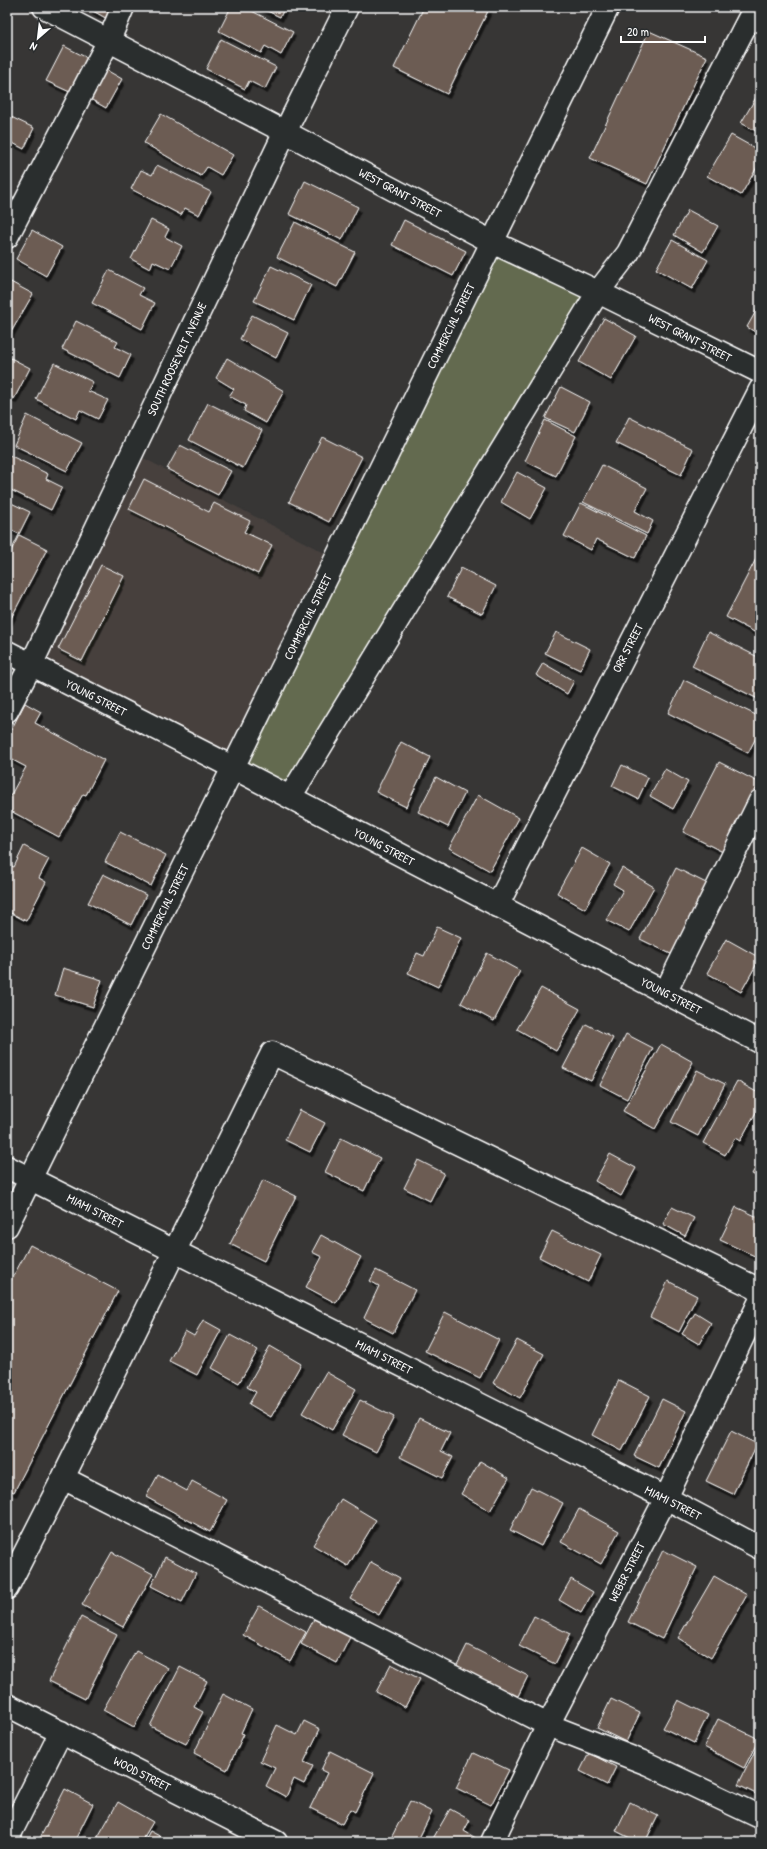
<svg xmlns="http://www.w3.org/2000/svg" width="767" height="1849" viewBox="0 0 767 1849" font-family="'Patrick Hand',sans-serif">
	<style>
		.built { fill: #47413e }
		.green { fill: #646a50; stroke: #b2b4a8 }
		.building { fill: #6c5c53; stroke: #fff; filter: url(#shadow) }
		.lines { fill: none; stroke-linecap: round; stroke-linejoin: round }
		.minor-casing { stroke: #fff; stroke-width: 25 }
		.minor { stroke: #2a2d2e; stroke-width: 22 }
		.labels { text-anchor: middle; stroke-width: 4; stroke-linejoin: round; paint-order: stroke }
		.street-label { font-size: 12px; fill: #fff; stroke: #2a2d2e }
	</style>
	<defs>
		<filter id="shadow"><feDropShadow dx="2.5" dy="4.5" stdDeviation="0" flood-color="#0009"/></filter>
	</defs>
	<rect width="100%" height="100%" fill="#373635"/>
	<filter id="ink" filterUnits="userSpaceOnUse"><feTurbulence type="fractalNoise" baseFrequency=".025" numOctaves="2"/><feDisplacementMap in="SourceGraphic" scale="8" xChannelSelector="R" yChannelSelector="G"/><feConvolveMatrix kernelMatrix="1 2 1 2 8 2 1 2 1" color-interpolation-filters="sRGB"/></filter>
	<g filter="url(#ink)">
		<path class="built" d="M132 452 336 559 234 768 31 665Z"/>
		<path class="green" d="M492 242 598 292 290 797 234 768Z"/>
		<path class="building" d="M86 7H118L111 21Z
			M231 7H244L293 32 281 55 265 46 261 53 219 31Z
			M259 7H285L280 17Z
			M424 7H490L447 94 394 68Z
			M649 31 707 57 647 184 590 158Z
			M221 39 276 67 265 89 249 81 245 89 206 69Z
			M64 46 89 59 72 93 46 81Z
			M101 67 122 79 106 108 85 96Z
			M758 94 760 95V133L741 123Z
			M161 114 233 155 221 175 207 167 201 176 144 143Z
			M7 115 34 128 24 149 7 140Z
			M731 135 760 151V162L741 195 707 176Z
			M157 165 211 192 199 215 185 208 181 215 131 189 141 170 152 175Z
			M305 181 358 207 342 240 289 214Z
			M688 210 718 226 703 252 674 235Z
			M151 220 169 229 165 237 182 246 170 269 153 261 150 269 131 259Z
			M404 220 466 251 453 276 392 245Z
			M295 222 355 252 337 287 277 257Z
			M32 230 62 247 46 276 16 259Z
			M672 240 708 260 692 289 656 269Z
			M271 266 311 285 294 320 254 301Z
			M109 270 143 288 139 295 155 303 142 329 92 303Z
			M7 280 33 294 10 334 7 333Z
			M760 304V335L747 327Z
			M252 315 288 333 276 358 240 339Z
			M604 318 636 336 611 380 579 362Z
			M76 321 118 342 115 347 131 355 120 378 62 349Z
			M7 356 30 368 14 399 7 396Z
			M227 358 284 391 266 423 244 411 246 405 229 396 234 389 216 378Z
			M54 363 93 382 88 391 108 400 98 419 80 410 76 419 36 399Z
			M561 387 590 402 575 432 545 418Z
			M208 403 262 430 243 468 189 440Z
			M27 415 82 443 67 471 14 445Z
			M629 417 693 449 681 475 616 443Z
			M545 420 576 436 556 476 525 461Z
			M322 437 362 457 329 522 289 502Z
			M180 445 231 471 218 495 167 469Z
			M7 454 48 474 46 479 62 487 51 510 7 488Z
			M602 465 647 488 635 511 653 521 647 534 583 502Z
			M517 472 547 488 530 519 501 502Z
			M144 479 209 512 214 503 250 521 244 532 272 545 258 574 129 509Z
			M7 501 30 512 19 534 7 528Z
			M581 503 646 536 635 558 596 539 591 550 564 536Z
			M19 535 47 549 7 626V559Z
			M760 551V635L726 617Z
			M101 565 124 576 82 661 58 649Z
			M461 568 496 586 482 614 447 597Z
			M556 632 590 649 580 670 545 653Z
			M708 632 760 658V695L758 699 692 666Z
			M543 663 574 681 567 694 536 675Z
			M684 680 760 717V730L748 753 668 713Z
			M25 703 41 712 35 723 104 760 86 795 83 794 59 837 7 809V802L26 767 7 757V738Z
			M401 742 430 757 406 807 376 792Z
			M719 762 760 783V789L727 854 683 832Z
			M622 765 648 778 638 799 612 786Z
			M665 769 688 782 673 809 650 796Z
			M436 777 465 793 448 827 418 812Z
			M478 795 519 818 490 871 449 848Z
			M120 832 166 855 151 886 105 862Z
			M24 846 49 859 39 878 46 882 26 921 7 911V864L14 867Z
			M582 848 610 864 585 909 557 893Z
			M622 868 654 887 629 932 606 920 623 890 613 884Z
			M676 868 712 886 677 957 640 939Z
			M103 874 146 895 131 925 88 903Z
			M437 927 461 938 438 987 408 973 417 953 424 956Z
			M726 939 760 958 741 992 707 973Z
			M487 953 520 971 494 1021 461 1003Z
			M63 968 102 980 93 1007 55 995Z
			M541 988 580 1009 556 1051 517 1029Z
			M586 1024 613 1038 591 1081 563 1068Z
			M626 1034 653 1048 627 1099 600 1085Z
			M661 1044 693 1062 655 1129 623 1111Z
			M697 1070 725 1084 698 1136 671 1122Z
			M737 1081 760 1094V1105L740 1141 735 1138 725 1155 703 1143Z
			M300 1110 325 1123 310 1152 285 1140Z
			M341 1138 380 1158 364 1191 325 1172Z
			M610 1154 636 1168 621 1196 595 1181Z
			M760 1159V1178L752 1174Z
			M418 1160 444 1173 430 1201 404 1188Z
			M263 1180 296 1196 264 1261 230 1244Z
			M672 1207 694 1218 685 1236 663 1224Z
			M736 1207 760 1218V1255L759 1258 720 1240Z
			M552 1231 601 1255 588 1282 539 1257Z
			M321 1235 361 1257 336 1303 306 1287 322 1257 312 1252Z
			M30 1245 118 1291 14 1492 7 1489V1288Z
			M376 1270 415 1290 393 1333 364 1318 379 1286 370 1281Z
			M668 1281 697 1296 679 1332 650 1317Z
			M445 1312 499 1340 480 1378 425 1351Z
			M695 1313 711 1323 699 1344 682 1334Z
			M203 1320 221 1330 197 1375 169 1361 185 1331 194 1336Z
			M230 1335 258 1350 239 1383 212 1368Z
			M517 1340 544 1354 520 1398 493 1383Z
			M270 1346 301 1364 271 1417 249 1404 256 1392 247 1387Z
			M326 1372 356 1389 332 1430 302 1413Z
			M619 1380 650 1396 622 1451 592 1435Z
			M662 1399 686 1411 659 1468 634 1456Z
			M360 1400 394 1417 376 1452 342 1435Z
			M419 1418 450 1433 441 1451 453 1457 442 1478 400 1457Z
			M731 1431 757 1444 733 1494 706 1481Z
			M480 1461 509 1478 490 1511 461 1494Z
			M158 1475 187 1491 192 1481 227 1500 210 1532 146 1497Z
			M531 1487 563 1503 541 1546 510 1530Z
			M341 1499 376 1520 348 1566 313 1545Z
			M579 1509 619 1531 601 1564 561 1542Z
			M663 1550 697 1567 662 1639 628 1622Z
			M112 1552 153 1574 123 1627 82 1605Z
			M165 1557 196 1573 182 1602 151 1586Z
			M371 1562 400 1578 379 1615 350 1599Z
			M714 1576 747 1595 711 1658 678 1638Z
			M571 1579 593 1592 581 1613 559 1600Z
			M259 1606 306 1632 290 1661 243 1635Z
			M534 1616 570 1634 555 1664 519 1646Z
			M81 1617 117 1635 85 1699 49 1681Z
			M314 1619 350 1637 337 1663 301 1644Z
			M467 1645 528 1676 516 1700 455 1669Z
			M136 1651 168 1668 134 1727 103 1710Z
			M391 1664 420 1679 405 1707 376 1692Z
			M180 1667 207 1681 194 1707 203 1712 186 1744 150 1726Z
			M223 1694 252 1709 241 1733 244 1734 227 1770 194 1753Z
			M611 1699 640 1713 626 1742 597 1728Z
			M678 1700 708 1715 694 1743 663 1728Z
			M718 1719 759 1739 744 1768 704 1747Z
			M304 1721 320 1729 304 1762 313 1766 304 1784 294 1779 286 1797 266 1786 275 1768 260 1761 277 1725 297 1735Z
			M760 1741V1796L738 1785Z
			M330 1751 374 1773 355 1812 350 1809 342 1824 310 1808 327 1773 321 1770Z
			M473 1753 509 1770 491 1805 456 1788Z
			M589 1753 616 1767 607 1785 580 1771Z
			M65 1789 93 1804 74 1842H38Z
			M410 1801 432 1812 417 1842H389Z
			M118 1802 153 1822 141 1842H95Z
			M630 1802 658 1816 645 1842H638L616 1831Z
			M450 1809 470 1820 464 1831 479 1840 478 1842H431Z
			M150 1831 171 1842H144Z"/>
		<g class="lines">
			<g class="minor-casing">
				<path id="minor" d="M44 7 285 132 492 242 598 292 760 372
					M7 237 109 40 123 7
					M7 652 234 768 760 1042
					M7 711 31 665 285 132 347 7
					M290 797 598 292 628 253 755 7
					M497 906 760 390
					M665 993 760 801
					M7 1167 666 1498 760 1548
					M7 1226 608 7
					M63 1478 548 1725 648 1764 760 1817
					M7 1588 63 1478 272 1053 760 1290
					M7 1705 276 1842
					M7 1840 61 1732
					M492 1842 548 1725 666 1498 760 1301"/>
			</g>
			<use href="#minor" class="minor"/>
		</g>
	</g>
	<g class="labels">
		<g class="street-label">
			<text transform="translate(400 193) rotate(28)" y="4">WEST GRANT STREET</text>
			<text transform="translate(451 326) rotate(-64)" y="4">COMMERCIAL STREET</text>
			<text transform="translate(690 338) rotate(27)" y="4">WEST GRANT STREET</text>
			<text transform="translate(177 359) rotate(-65)" y="4">SOUTH ROOSEVELT AVENUE</text>
			<text transform="translate(308 617) rotate(-64)" y="4">COMMERCIAL STREET</text>
			<text transform="translate(628 648) rotate(-63)" y="4">ORR STREET</text>
			<text transform="translate(96 698) rotate(27)" y="4">YOUNG STREET</text>
			<text transform="translate(384 847) rotate(28)" y="4">YOUNG STREET</text>
			<text transform="translate(165 907) rotate(-64)" y="4">COMMERCIAL STREET</text>
			<text transform="translate(671 996) rotate(27)" y="4">YOUNG STREET</text>
			<text transform="translate(95 1211) rotate(27)" y="4">MIAMI STREET</text>
			<text transform="translate(384 1357) rotate(27)" y="4">MIAMI STREET</text>
			<text transform="translate(673 1503) rotate(27)" y="4">MIAMI STREET</text>
			<text transform="translate(627 1572) rotate(-63)" y="4">WEBER STREET</text>
			<text transform="translate(142 1774) rotate(27)" y="4">WOOD STREET</text>
		</g>
	</g>
	<rect width="767" height="1849" fill="none" stroke="#2a2d2e" stroke-width="24"/>
	<rect x="12" y="12" width="743" height="1825" fill="none" stroke="#fff" stroke-width="1.5" filter="url(#ink)"/>
	<g transform="translate(38 38) rotate(208)" stroke="#2a2d2e" stroke-width="3" paint-order="stroke">
	<path d="M0-3L7 15L0 10L-7 15Z" fill="#ffffff"/>
	<text y="-6" font-size="11" font-weight="bold" text-anchor="middle" fill="#ffffff">N</text>
	</g>
	<path d="M621 36v6h84v-6" fill="none" stroke="#ffffff" stroke-width="2"/>
	<text x="627" y="36" font-size="12" fill="#ffffff" stroke="#2a2d2e" stroke-width="3" paint-order="stroke">20 m</text>
</svg>
